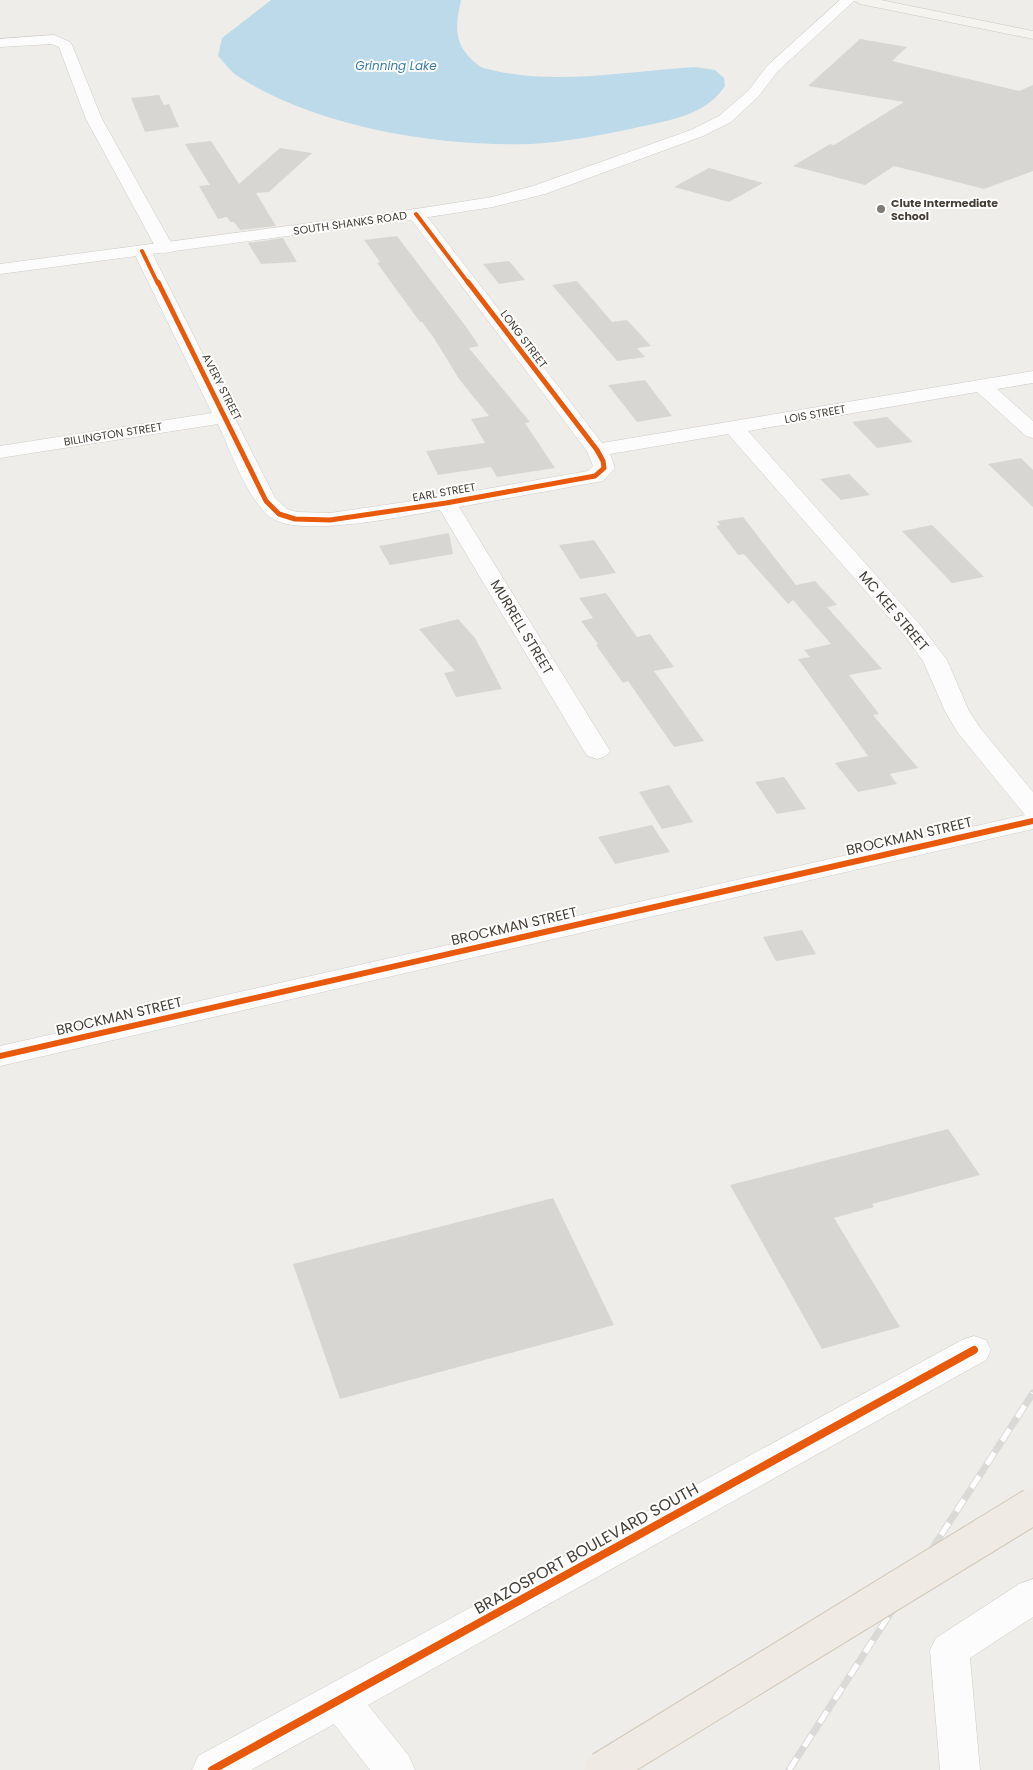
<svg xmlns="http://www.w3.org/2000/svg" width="1033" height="1770" viewBox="0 0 1033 1770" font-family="Poppins,sans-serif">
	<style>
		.water { fill: #bddaea }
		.building { fill: #d8d6d2 }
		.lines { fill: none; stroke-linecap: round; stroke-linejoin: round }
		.minor-casing { stroke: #cdcbc7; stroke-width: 1 }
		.tertiary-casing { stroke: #cdcbc7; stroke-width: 1 }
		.secondary-casing { stroke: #cec9c1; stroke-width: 1 }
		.minor { fill: #fdfcfc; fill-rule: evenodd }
		.tertiary { fill: #fdfcfc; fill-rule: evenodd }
		.secondary { fill: #f5f3ef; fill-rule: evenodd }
		.rail-casing { stroke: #d9d9d8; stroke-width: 7 }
		.rail { stroke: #fff; stroke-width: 5; stroke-dasharray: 14; stroke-linecap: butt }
		.primary-bridge-casing { stroke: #d0c8b8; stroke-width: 38; stroke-linecap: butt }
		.primary-bridge { stroke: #efebe4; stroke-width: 36 }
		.cycleway-far3-casing { stroke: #fff; stroke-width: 5.5 }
		.cycleway-far2-casing { stroke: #fff; stroke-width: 8 }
		.cycleway-far1-casing { stroke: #fff; stroke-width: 9 }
		.cycleway-casing { stroke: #fff; stroke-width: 11 }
		.cycleway-far3 { stroke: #e8590c; stroke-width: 4 }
		.cycleway-far2 { stroke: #e8590c; stroke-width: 5 }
		.cycleway-far1 { stroke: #e8590c; stroke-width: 6 }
		.cycleway { stroke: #e8590c; stroke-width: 8 }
		.poi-dot { fill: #807b75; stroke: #fff; stroke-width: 2 }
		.labels { text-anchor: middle; stroke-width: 4; stroke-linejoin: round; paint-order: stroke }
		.far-poi-label { font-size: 11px; font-weight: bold; fill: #443e36; stroke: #fff; text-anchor: start }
		.far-street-label { font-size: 11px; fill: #443e36; stroke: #fff }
		.far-water-label { font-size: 12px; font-style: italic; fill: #387da7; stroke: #fff }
		.street-label { font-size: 14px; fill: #443e36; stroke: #fff }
		.near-street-label { font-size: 16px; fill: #443e36; stroke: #fff }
	</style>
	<rect width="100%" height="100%" fill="#efedea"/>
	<path class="water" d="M271 0H461C455 28 453 45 478 65 482 69 490 69 496 71 561 85 628 71 695 67L715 70 724 78 725 86C706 115 671 120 639 127 604 135 566 142 531 144 438 147 314 127 236 75 229 70 224 62 218 56L222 38Z"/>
	<path class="building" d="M860 39 907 47 892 61 1019 91 1033 85V171L984 189 894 166 865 185 793 166 830 144 834 145 904 102 808 86Z
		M159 95 164 105 169 104 179 127 145 132 131 98Z
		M211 141 239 184 280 148 312 153 269 192 256 193 276 226 240 230 234 222H230L227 217 218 219 199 186 210 185 185 144Z
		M709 168 763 183 729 202 674 187Z
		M397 236 467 328 479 346 469 348 530 422 525 423 555 468 497 477 491 467 438 475 426 451 485 443 471 419 489 416 459 379 434 338 422 322H420L377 263 380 262 364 240Z
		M283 238 297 262 261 264 248 243Z
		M509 261 525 280 499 284 483 264Z
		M577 281 612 322 627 320 651 346 637 348 645 357 617 361 552 285Z
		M645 380 672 416 637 422 608 385Z
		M887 417 913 442 877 448 852 422Z
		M1021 458 1033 470V507L988 464Z
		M849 474 870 495 841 500 820 479Z
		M743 517 796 585 815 581 837 605 827 607 882 669 849 675 879 714 873 715 918 768 890 774 897 784 858 792 835 763 868 756 798 659 810 657 804 650 831 644 793 600 788 604 744 554 738 555 716 526 720 525 717 521Z
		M932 525 984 577 952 583 902 531Z
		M449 533 453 554 390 565 379 546Z
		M594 540 616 573 580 579 559 545Z
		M606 593 637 637 650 634 674 667 654 671 704 741 674 747 628 681 623 683 596 645 598 644 581 621 593 618 579 598Z
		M458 619 475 638 502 689 456 697 444 673 455 671 419 629Z
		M784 777 806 809 777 814 755 782Z
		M669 785 693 822 662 829 639 792Z
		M652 825 670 852 615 864 598 837Z
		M802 930 816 954 776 961 763 937Z
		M948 1129 980 1175 872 1204 874 1207 834 1218 900 1327 822 1349 730 1185Z
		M553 1198 614 1325 340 1399 293 1264Z"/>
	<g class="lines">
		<g class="minor-casing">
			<path id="minor" d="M54 35 70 42 72 45 102 119 174 248 171 252 165 253 159 252 156 248 86 119 59 47 52 44 0 47V39Z
				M416 209 422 210 602 443 1033 371V383L997 389 1033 421V438L1026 436 977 392 748 431 921 626 947 660 969 711 981 729 1033 792V829L0 1066V1046L1025 815 958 733 945 711 923 661 905 636 728 434 610 454 615 468 603 481 459 507 610 751 606 756 597 759 588 756 584 751 440 510C404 516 298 539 270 517 248 500 230 450 218 424L0 458V446L212 413 133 251 136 247 142 246 148 247 151 251 275 498 287 509 297 512 330 513 446 496 588 471 593 466 587 451 407 214 410 210Z
				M974 1336 986 1340 991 1350 986 1360 368 1705 409 1756 415 1770H370L334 1724 251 1770H192L198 1756 962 1340Z
				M1033 1579V1617L970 1658 980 1770H940L930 1650 936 1638 1019 1584Z"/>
		</g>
		<g class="tertiary-casing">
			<path id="tertiary" d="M840 0H855L778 71 758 97 731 122 703 136 545 194 493 207 416 219 0 274V264L416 209 492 197 533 186 691 130 719 116 748 91 768 65Z"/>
		</g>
		<g class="secondary-casing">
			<path id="secondary" d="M853 0H881L1033 31V39L860 4Z"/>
		</g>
		<use href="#minor" class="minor"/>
		<use href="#tertiary" class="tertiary"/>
		<use href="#secondary" class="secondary"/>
		<g class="rail-casing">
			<path id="rail" d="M789 1770 1033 1393"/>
		</g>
		<use href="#rail" class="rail"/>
		<g class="primary-bridge-casing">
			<path id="primary-bridge" d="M602 1770 1033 1506"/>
		</g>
		<use href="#primary-bridge" class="primary-bridge"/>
		<g class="cycleway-far3-casing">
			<path id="cycleway-far3" d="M416 214 469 284
				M142 251 158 284"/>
		</g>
		<g class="cycleway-far2-casing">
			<path id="cycleway-far2" d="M158 282 266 501 279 514 295 519 330 520 446 503 595 476 604 468 603 461 597 450 468 282"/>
		</g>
		<g class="cycleway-far1-casing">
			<path id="cycleway-far1" d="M0 1056 1033 821"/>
		</g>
		<g class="cycleway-casing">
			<path id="cycleway" d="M212 1770 974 1350"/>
		</g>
		<use href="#cycleway-far3" class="cycleway-far3"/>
		<use href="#cycleway-far2" class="cycleway-far2"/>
		<use href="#cycleway-far1" class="cycleway-far1"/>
		<use href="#cycleway" class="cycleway"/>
	</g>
	<circle class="poi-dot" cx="881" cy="209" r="5"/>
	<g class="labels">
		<g class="far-poi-label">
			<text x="891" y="207">Clute Intermediate<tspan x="891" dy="13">School</tspan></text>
		</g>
		<g class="far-street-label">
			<text transform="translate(350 223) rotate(-8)" y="4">SOUTH SHANKS ROAD</text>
			<text transform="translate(524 339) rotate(53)" y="4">LONG STREET</text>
			<text transform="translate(222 387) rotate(63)" y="4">AVERY STREET</text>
			<text transform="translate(815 414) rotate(-10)" y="4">LOIS STREET</text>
			<text transform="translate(113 434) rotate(-9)" y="4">BILLINGTON STREET</text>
			<text transform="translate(444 492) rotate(-10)" y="4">EARL STREET</text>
		</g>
		<g class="far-water-label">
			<text x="396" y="70">Grinning Lake</text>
		</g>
		<g class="street-label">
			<text transform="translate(894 611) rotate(50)" y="5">MC KEE STREET</text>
			<text transform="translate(522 627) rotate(59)" y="5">MURRELL STREET</text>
			<text transform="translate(909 836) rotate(-13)" y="5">BROCKMAN STREET</text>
			<text transform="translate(514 926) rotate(-13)" y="5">BROCKMAN STREET</text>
			<text transform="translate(119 1016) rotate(-13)" y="5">BROCKMAN STREET</text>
		</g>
		<g class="near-street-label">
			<text transform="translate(586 1548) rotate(-29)" y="6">BRAZOSPORT BOULEVARD SOUTH</text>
		</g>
	</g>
</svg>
